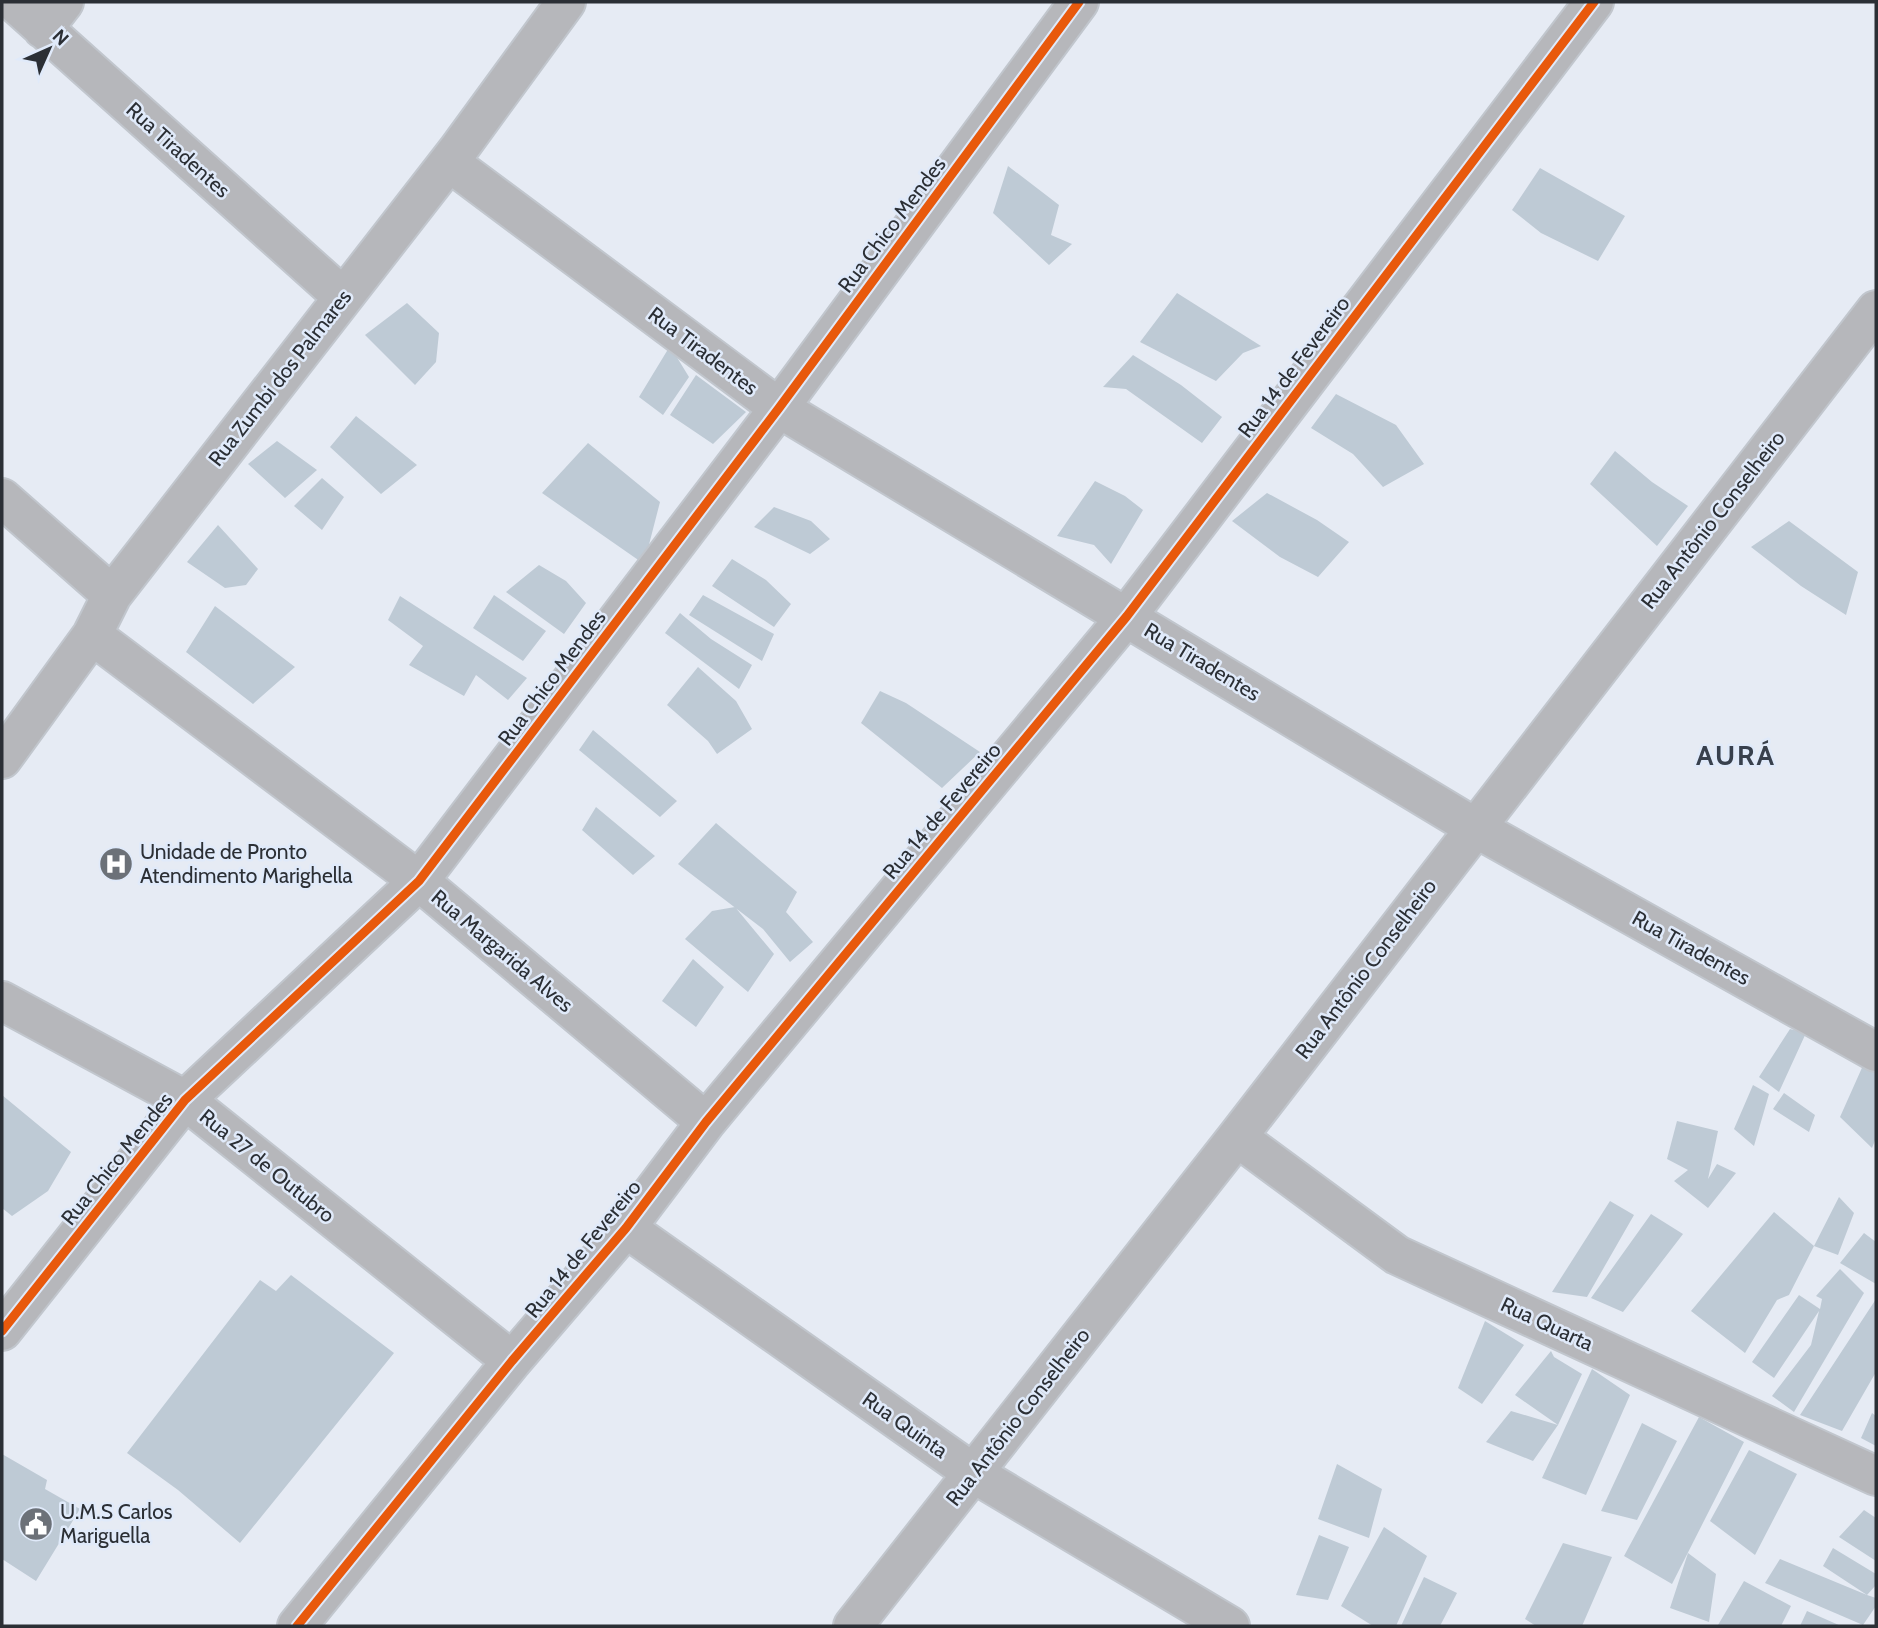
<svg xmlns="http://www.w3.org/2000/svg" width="1878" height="1628" viewBox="0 0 1878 1628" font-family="Cabin,sans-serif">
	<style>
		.building { fill: #becad5 }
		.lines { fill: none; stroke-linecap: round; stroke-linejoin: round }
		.minor-casing { stroke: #c1c6cd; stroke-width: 42 }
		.minor { stroke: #b6b7bb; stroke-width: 38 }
		.cycleway-casing { stroke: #e0eafa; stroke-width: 13 }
		.cycleway { stroke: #e8590c; stroke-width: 9 }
		.labels { text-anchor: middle; stroke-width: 5; stroke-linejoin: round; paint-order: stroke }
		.street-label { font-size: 21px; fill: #2b2f35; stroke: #e0eafa }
		.poi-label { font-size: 21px; fill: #2b2f35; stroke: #e0eafa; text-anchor: start }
		.district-label { font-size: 28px; font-weight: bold; letter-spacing: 2px; fill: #38404d; stroke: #e0eafa }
	</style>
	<rect width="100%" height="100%" fill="#e6ebf4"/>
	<path class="building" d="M1008 166 1059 205 1051 235 1072 244 1049 265 993 213Z
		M1540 168 1625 216 1598 261 1541 233 1512 210Z
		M1177 293 1261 346 1243 353 1216 381 1140 342Z
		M407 303 439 333 436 362 415 385 365 335Z
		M670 346 689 377 663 415 639 397Z
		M1133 355 1181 385 1222 417 1202 443 1126 389 1103 387Z
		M696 375 746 412 713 444 670 415Z
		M1336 394 1396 425 1424 464 1383 487 1353 454 1311 428Z
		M356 416 417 465 381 494 330 447Z
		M277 441 317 470 285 498 248 464Z
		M588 443 660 502 644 564 542 493Z
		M1615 451 1652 482 1688 506 1657 546 1590 484Z
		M322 478 344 497 322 530 294 506Z
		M1095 481 1125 496 1143 510 1111 564 1094 545 1057 536Z
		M1267 493 1317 520 1349 542 1318 577 1280 557 1232 521Z
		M774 507 811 521 830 539 810 554 754 527Z
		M1789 521 1858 572 1846 615 1801 586 1751 547Z
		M218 525 258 569 246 585 225 588 187 562Z
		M732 559 766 580 791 604 774 627 712 586Z
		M539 565 566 581 586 603 564 634 506 592Z
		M494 595 546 631 523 661 473 628Z
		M703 595 774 634 762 661 689 615Z
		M400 596 527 678 508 700 476 675 464 696 409 665 423 646 388 620Z
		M215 606 295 667 253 704 186 652Z
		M680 613 711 639 752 665 739 689 665 633Z
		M698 667 736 701 752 729 717 754 708 741 667 705Z
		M880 691 906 703 980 752 942 788 861 723Z
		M593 730 637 767 677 801 660 817 579 750Z
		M596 807 655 856 633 875 582 830Z
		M716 823 797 892 786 912 813 942 790 962 763 929 678 864Z
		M735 907 774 954 748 992 685 939 712 911Z
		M693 959 724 987 696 1027 662 1001Z
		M1790 1029 1806 1033 1779 1092 1759 1077Z
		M1865 1061 1876 1067V1138L1872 1148 1840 1117Z
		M1753 1085 1769 1094 1754 1146 1734 1129Z
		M1784 1093 1815 1115 1809 1132 1773 1109Z
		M2 1095 71 1152 48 1191 12 1216 2 1208Z
		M1677 1121 1718 1131 1708 1179 1717 1164 1736 1173 1708 1208 1674 1181 1688 1170 1667 1159Z
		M1839 1197 1854 1213 1838 1255 1814 1246Z
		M1610 1201 1634 1215 1587 1297 1552 1292Z
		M1774 1212 1814 1246 1789 1295 1777 1300 1745 1353 1691 1311Z
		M1651 1214 1683 1234 1623 1312 1591 1298Z
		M1864 1233 1876 1242V1284L1840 1263Z
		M1840 1269 1864 1293 1794 1412 1772 1396 1811 1345 1819 1311 1774 1378 1752 1362 1799 1295 1820 1309 1822 1299 1816 1296Z
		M291 1275 394 1353 240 1543 178 1490 127 1453 260 1280 276 1291Z
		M1876 1299V1372L1842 1431 1800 1415Z
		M1485 1321 1524 1345 1482 1404 1458 1388Z
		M1551 1351 1554 1357 1582 1374 1558 1425 1515 1395Z
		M1592 1369 1630 1395 1586 1495 1542 1478Z
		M1511 1411 1558 1425 1533 1461 1486 1442Z
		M1872 1413 1876 1416V1446L1861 1438Z
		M1699 1417 1744 1442 1672 1584 1624 1556Z
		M1642 1423 1677 1441 1637 1520 1601 1511Z
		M1749 1450 1797 1474 1755 1555 1710 1521Z
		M2 1454 47 1480 45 1489 80 1509 36 1581 2 1559Z
		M1337 1464 1382 1489 1369 1538 1318 1519Z
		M1864 1510 1876 1518V1561L1839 1537Z
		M1384 1527 1427 1556 1396 1626H1373L1341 1606Z
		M1319 1535 1349 1547 1328 1600 1296 1595Z
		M1563 1543 1612 1557 1582 1626H1536L1525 1619Z
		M1833 1548 1876 1574V1585L1867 1595 1876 1598V1606L1863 1625 1765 1583 1780 1559 1867 1595 1823 1566Z
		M1688 1553 1716 1574 1709 1622 1670 1608Z
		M1424 1577 1457 1593 1440 1626H1401Z
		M1744 1581 1791 1606 1781 1626 1718 1625Z
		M1807 1611 1841 1626H1800Z"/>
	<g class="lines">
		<g class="minor-casing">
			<path id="minor" d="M14 2 343 297
				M43 29 64 2
				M449 162 779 408 1474 827 1876 1052
				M2 498 112 595
				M92 635 419 881 706 1122
				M2 759 92 635 112 595 458 150 566 2
				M2 1001 185 1100 512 1361
				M1237 1137 1397 1255 1876 1476
				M626 1228 973 1473 1230 1626
				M2 1331 185 1100 419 881 779 408 1079 2
				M297 1626 512 1361 626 1228 706 1122 1127 616 1594 2
				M853 1626 1237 1137 1876 310"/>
		</g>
		<use href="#minor" class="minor"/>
		<g class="cycleway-casing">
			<path id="cycleway" d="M2 1331 185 1100 419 881 779 408 1079 2
				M297 1626 512 1361 626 1228 706 1122 1127 616 1594 2"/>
		</g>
		<use href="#cycleway" class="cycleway"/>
	</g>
	<defs>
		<g id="hospital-disc" transform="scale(1.75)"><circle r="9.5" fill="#6c7178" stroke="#e0eafa"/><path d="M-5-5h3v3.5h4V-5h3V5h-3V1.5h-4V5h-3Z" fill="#fff"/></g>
		<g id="civic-disc" transform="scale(1.75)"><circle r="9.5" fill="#6c7178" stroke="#e0eafa"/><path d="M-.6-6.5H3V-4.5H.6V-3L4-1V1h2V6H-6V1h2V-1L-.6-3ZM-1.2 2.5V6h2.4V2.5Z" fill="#fff"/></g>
	</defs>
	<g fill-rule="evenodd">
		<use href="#hospital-disc" x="116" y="864"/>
		<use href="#civic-disc" x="36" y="1524"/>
	</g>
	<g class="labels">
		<g class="street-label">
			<text transform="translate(178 150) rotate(42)" y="7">Rua Tiradentes</text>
			<text transform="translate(892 225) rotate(-53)" y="7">Rua Chico Mendes</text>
			<text transform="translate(703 351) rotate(37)" y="7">Rua Tiradentes</text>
			<text transform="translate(1294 367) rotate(-53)" y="7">Rua 14 de Fevereiro</text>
			<text transform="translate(280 378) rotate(-52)" y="7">Rua Zumbi dos Palmares</text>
			<text transform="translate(1713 520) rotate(-52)" y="7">Rua Antônio Conselheiro</text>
			<text transform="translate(1202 662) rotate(31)" y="7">Rua Tiradentes</text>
			<text transform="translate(552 678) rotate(-53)" y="7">Rua Chico Mendes</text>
			<text transform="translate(942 811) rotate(-50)" y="7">Rua 14 de Fevereiro</text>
			<text transform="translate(1691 948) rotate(29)" y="7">Rua Tiradentes</text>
			<text transform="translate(502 951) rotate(40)" y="7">Rua Margarida Alves</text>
			<text transform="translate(1366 969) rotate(-53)" y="7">Rua Antônio Conselheiro</text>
			<text transform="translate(117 1159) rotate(-51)" y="7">Rua Chico Mendes</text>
			<text transform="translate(267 1166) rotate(39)" y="7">Rua 27 de Outubro</text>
			<text transform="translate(583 1249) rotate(-51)" y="7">Rua 14 de Fevereiro</text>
			<text transform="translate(1547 1324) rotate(25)" y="7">Rua Quarta</text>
			<text transform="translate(1018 1417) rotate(-52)" y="7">Rua Antônio Conselheiro</text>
			<text transform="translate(905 1425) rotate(35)" y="7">Rua Quinta</text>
		</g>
		<g class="poi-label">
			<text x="140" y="859">Unidade de Pronto<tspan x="140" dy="24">Atendimento Marighella</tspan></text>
			<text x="60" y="1519">U.M.S Carlos<tspan x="60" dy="24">Mariguella</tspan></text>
		</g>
		<g class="district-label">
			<text x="1736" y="765">AURÁ</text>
		</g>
	</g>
	<rect width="1878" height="1628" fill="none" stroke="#2b2f35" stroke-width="7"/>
	<g transform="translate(49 49) rotate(45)" stroke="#e0eafa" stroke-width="5" paint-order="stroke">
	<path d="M0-5L12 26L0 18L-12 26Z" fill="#2b2f35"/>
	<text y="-10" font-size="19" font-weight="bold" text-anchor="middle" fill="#2b2f35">N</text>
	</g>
</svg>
